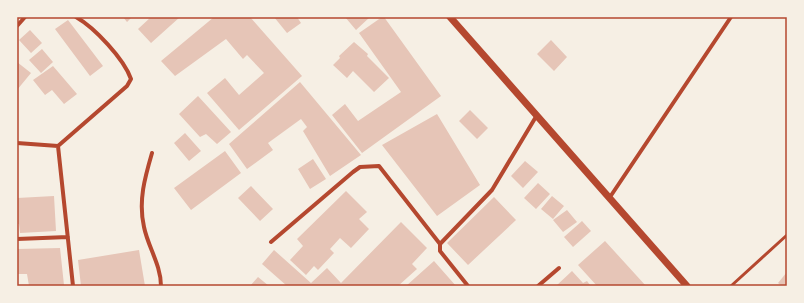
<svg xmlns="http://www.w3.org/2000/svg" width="804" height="303" viewBox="0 0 804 303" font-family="Overpass,sans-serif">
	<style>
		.building { fill: #e6c5b7 }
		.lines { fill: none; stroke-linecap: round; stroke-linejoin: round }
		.service { stroke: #b5482f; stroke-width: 3 }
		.minor { stroke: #b5482f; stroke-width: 4 }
		.tertiary { stroke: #b5482f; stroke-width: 7 }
		.neatline { fill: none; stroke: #b5482f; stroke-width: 1.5 }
	</style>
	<rect width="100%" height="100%" fill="#f6efe4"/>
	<path class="building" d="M123 17H132L127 22Z
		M151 17H180L151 43 138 29Z
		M214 17H250L302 76 239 130 207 93 225 78 239 95 264 73 247 55 243 59 226 39 175 76 161 61Z
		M274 17H297L301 23 287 33Z
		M345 17H370L356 30Z
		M382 17H384L441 96 362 153 332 115 345 104 358 121 401 92 359 33Z
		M68 20 103 66 90 76 55 29Z
		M30 30 42 43 31 53 19 40Z
		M551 40 567 57 554 71 537 54Z
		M354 42 368 54 367 56 389 78 374 92 353 71 347 78 333 65 340 58 339 56Z
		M42 49 53 62 41 73 29 60Z
		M17 62 31 73 17 90Z
		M53 66 77 94 64 104 52 90 45 95 33 80Z
		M300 82 361 155 330 176 303 131 307 127 301 119 268 143 273 150 247 169 229 144Z
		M198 96 231 132 217 144 206 134 200 137 179 114Z
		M470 110 488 128 477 139 459 121Z
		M437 114 480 185 437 216 382 145Z
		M185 133 201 151 189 161 174 143Z
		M225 151 241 173 191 210 174 188Z
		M313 159 326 179 310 189 298 169Z
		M525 161 538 172 523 188 511 176Z
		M538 183 550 194 536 209 524 198Z
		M251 186 273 209 260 221 238 198Z
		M346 191 367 212 359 219 369 229 351 248 340 238 330 249 334 253 318 270 314 266 306 275 290 260 303 246 297 239Z
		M54 196 56 231 20 233 19 224H17V198Z
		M552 196 564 206 553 219 541 209Z
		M494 197 516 220 468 265 447 243Z
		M567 210 577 222 563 232 553 220Z
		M582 221 591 231 573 247 564 237Z
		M401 222 427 248 412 264 417 269 398 286H287L262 264 274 250 311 283 327 268 341 283Z
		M605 241 646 286H597L578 265Z
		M60 248 64 285 29 286 27 274H17V249Z
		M139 250 145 286H81L78 260Z
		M434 261 456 286H406Z
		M572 271 583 283 587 281 590 285 556 286Z
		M787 272V286H782L778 283Z
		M258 277 269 286H250Z"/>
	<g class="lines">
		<path class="service" d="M731 286 787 235"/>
		<path class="minor" d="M17 26 25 17
			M17 143 58 146
			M152 153C145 177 138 201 144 227 148 247 161 265 161 286
			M610 197 731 17
			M17 239 68 237
			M271 242 353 172 360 167 379 166 440 244
			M73 286 58 146 127 86 131 79C124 59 95 28 76 17
			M468 286 440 251V244L492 190 537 115
			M538 286 559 268"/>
		<path class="tertiary" d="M450 17 687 286"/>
	</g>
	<rect width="804" height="303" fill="none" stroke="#f6efe4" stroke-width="36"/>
	<rect x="18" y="18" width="768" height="267" class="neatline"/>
</svg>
